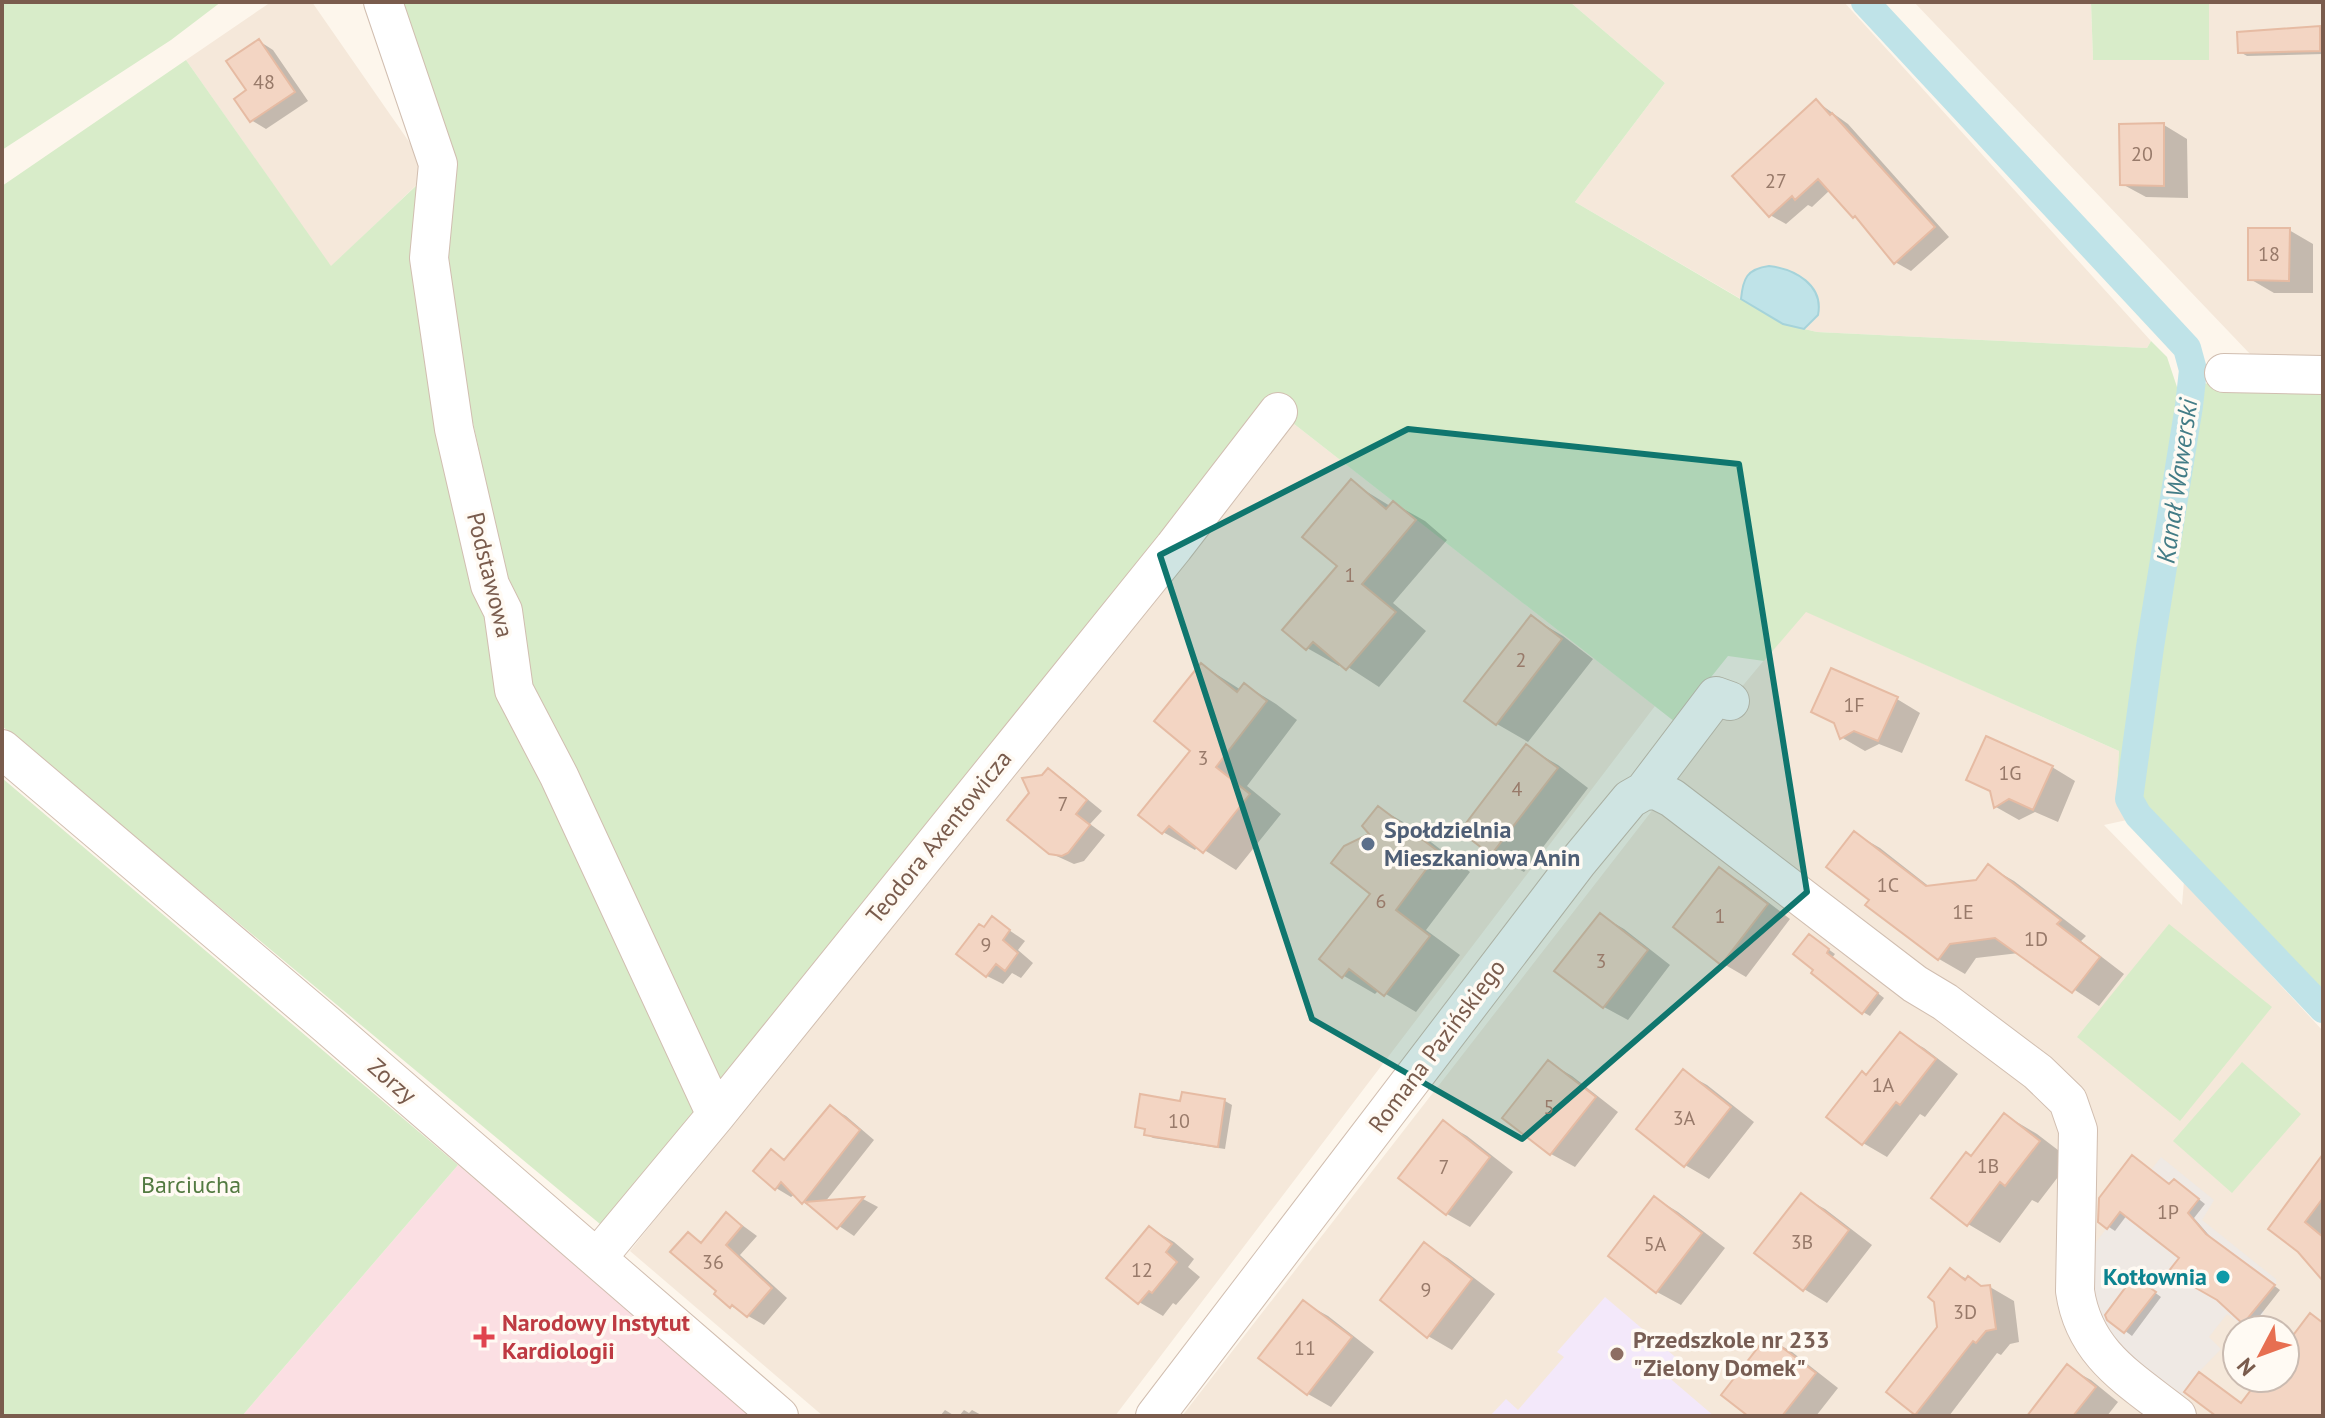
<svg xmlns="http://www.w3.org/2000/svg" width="2325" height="1418" viewBox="0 0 2325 1418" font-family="'PT Sans',sans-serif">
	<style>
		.residential { fill: #f5e8da; fill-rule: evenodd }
		.industrial { fill: #efe9e4 }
		.education { fill: #f3e8fa }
		.medical { fill: #fbdfe3 }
		.green { fill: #d8ecc9 }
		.water { fill: #bfe3e8; stroke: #a5d3da; stroke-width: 2 }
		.shadow { fill: #0003 }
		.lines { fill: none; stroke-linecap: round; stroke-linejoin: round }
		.canal { stroke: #bfe3e8; stroke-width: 28 }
		.building { fill: #f3d5c3; stroke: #e6bba3; stroke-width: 2 }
		.minor-casing { stroke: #d1beb0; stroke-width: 40 }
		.minor { stroke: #fff; stroke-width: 38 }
		.marked { fill: #0f766e; fill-opacity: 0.2; stroke: #0f766e; stroke-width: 6; stroke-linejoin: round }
		.service-dot { fill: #5c6f8a; stroke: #fffaf3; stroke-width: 3 }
		.culture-dot { fill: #0f9aa8; stroke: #fffaf3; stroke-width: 3 }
		.health-dot { fill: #e0444e; stroke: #fffaf3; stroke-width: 3 }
		.education-dot { fill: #8d6e63; stroke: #fffaf3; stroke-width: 3 }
		.labels { text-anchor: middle; stroke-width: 7; stroke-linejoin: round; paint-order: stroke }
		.number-label { font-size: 20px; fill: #987a6a }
		.street-label { font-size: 24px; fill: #7a5c4d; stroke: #fffaf3 }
		.service-label { font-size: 24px; font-weight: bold; fill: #4e5e75; stroke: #fffaf3; text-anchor: start }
		.park-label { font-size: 24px; fill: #537a41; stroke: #fffaf3 }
		.culture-label { font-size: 24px; font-weight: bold; fill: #0d838f; stroke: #fffaf3; text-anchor: end }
		.health-label { font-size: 24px; font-weight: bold; fill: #be3a42; stroke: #fffaf3; text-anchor: start }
		.education-label { font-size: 24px; font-weight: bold; fill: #785e54; stroke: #fffaf3; text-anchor: start }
		.water-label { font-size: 26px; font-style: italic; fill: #437c86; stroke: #fffaf3 }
	</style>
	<rect width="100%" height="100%" fill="#fdf6ec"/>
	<path class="residential" d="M271 2H312L430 172 331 267 186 60Z
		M1570 2H1844L2151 341 2147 348 1817 332 1783 324 1741 299 1575 202 1665 83Z
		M1914 2H2091L2093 60H2209V2H2323V358L2251 355Z
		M1289 420 1655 706 1115 1416H823L630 1251Z
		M1805 611 2119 751 2117 785 2127 820 2104 825 2182 905 2184 881 2323 1031V1416H1182L1703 745 1730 701ZM2237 1330H2285V1378H2237Z"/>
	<path class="industrial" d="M2161 1157 2214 1200 2202 1220 2276 1279V1285L2259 1307 2264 1312 2258 1321 2251 1317 2243 1326 2227 1314 2209 1337 2221 1349 2199 1372 2178 1403 2109 1348 2086 1275 2087 1254Z"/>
	<path class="education" d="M1605 1297 1680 1361 1666 1375 1714 1416H1490L1506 1399 1518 1410 1564 1357 1557 1352Z"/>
	<path class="medical" d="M458 1165 750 1416H242Z"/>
	<path class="green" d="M2 2H221L171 40 2 150Z
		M395 2H1570L1665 83 1575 202 1783 324 1817 332 2147 348 2151 341 2167 357 2177 387 2198 382 2244 390 2323 384V997L2184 854 2172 869 2127 820 2117 785 2119 751 1806 612 1764 661 1728 656 1675 722 1289 420 1002 738 719 1089 532 695 464 381 449 261V160Z
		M2091 2H2209V60H2093Z
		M186 60 331 266 418 184 412 273 436 400 480 582 700 1112 606 1229 2 726V186Z
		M2 778 458 1165 242 1416H2Z
		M2169 924 2272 1007 2180 1121 2077 1037Z
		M2242 1062 2301 1114 2232 1193 2173 1141Z"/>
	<path class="water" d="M1769 266C1795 269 1824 285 1818 315L1804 329 1783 324 1741 299C1743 278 1747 269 1769 266Z"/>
	<path class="shadow" d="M2319 28 2323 31V54L2247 56 2240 52Z
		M259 41 273 50 308 101 266 129 251 120 249 91Z
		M1816 101 1848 124 1949 237 1911 271 1895 262 1861 220 1830 190 1812 207 1808 205 1786 224 1770 215Z
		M2164 125 2187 139 2188 198 2146 197 2122 184Z
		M2289 230 2313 244V293H2274L2250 279Z
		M1351 482 1390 506 1393 503 1425 521 1447 540 1393 603 1426 631 1379 687 1342 663 1339 666 1307 648 1340 565Z
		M1531 617 1563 636 1593 659 1528 742 1497 724Z
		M1202 665 1241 690 1245 685 1276 704 1297 720 1247 786 1281 814 1236 870 1198 846 1195 850 1163 832 1193 750Z
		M1897 699 1920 713 1902 753 1879 744 1865 751 1841 737 1837 725 1814 711Z
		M1527 747 1558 765 1588 788 1524 872 1492 854Z
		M2052 767 2075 781 2058 822 2035 812 2019 820 1996 807 1993 793 1969 780Z
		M1048 771 1064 780 1102 811 1090 824 1105 835 1084 861 1074 864 1050 853 1043 777Z
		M1379 808 1410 826 1470 872 1426 930 1460 955 1416 1012 1379 990 1375 994 1344 976 1322 959 1372 893Z
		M1854 833 1880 848 1931 888 1977 882 1988 866 2014 881 2086 936 2081 941 2124 974 2099 1006 2019 953 1976 958 1965 974 1939 959 1872 900Z
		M1720 870 1743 883 1790 919 1746 977 1722 963Z
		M1600 915 1624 929 1670 965 1628 1020 1604 1007Z
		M993 919 1025 941 1018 950 1033 963 1021 978 1012 973 1003 984 987 976 985 929Z
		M1817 941 1835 954 1832 958 1884 998 1870 1016 1863 1012Z
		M1900 1035 1924 1048 1958 1074 1925 1117 1920 1114 1887 1157 1863 1143 1867 1077Z
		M1548 1062 1572 1076 1618 1112 1575 1167 1551 1154 1505 1118Z
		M1683 1072 1707 1085 1754 1122 1709 1179 1685 1165Z
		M1183 1094 1225 1101 1232 1105 1225 1149 1153 1138 1146 1134 1147 1131 1137 1126 1182 1103Z
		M830 1107 846 1116 874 1140 825 1202 863 1199 878 1207 854 1236 803 1202 795 1194 791 1197 776 1188 771 1152 786 1160Z
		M2005 1115 2037 1134 2071 1160 2038 1203 2032 1200 2000 1243 1968 1224 1972 1158Z
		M1443 1122 1467 1136 1513 1172 1470 1227 1447 1214Z
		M2323 1165V1275L2314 1264 2271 1229Z
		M2181 1185 2205 1204 2194 1218 2214 1241 2280 1290 2251 1327 2230 1312 2182 1258 2127 1215 2115 1231 2100 1221 2170 1186Z
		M1801 1196 1825 1209 1872 1245 1827 1303 1804 1289Z
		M1655 1198 1678 1212 1725 1248 1681 1305 1657 1292Z
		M727 1214 757 1236 740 1255 787 1298 764 1325 731 1306 719 1291 688 1234 703 1243Z
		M1150 1228 1174 1242 1194 1259 1188 1267 1200 1277 1176 1305 1173 1303 1163 1316 1139 1302Z
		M1425 1245 1448 1258 1495 1294 1452 1350 1428 1336Z
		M1950 1270 1984 1288 1990 1287 2014 1301 2019 1342 2010 1344 2001 1355 1997 1353 1949 1416H1920L1888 1392 1939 1327Z
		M2142 1283 2161 1297 2132 1336 2109 1319Z
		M1304 1303 1328 1316 1374 1352 1331 1407 1308 1394Z
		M1768 1338 1792 1352 1838 1388 1816 1416H1751Z
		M2067 1367 2091 1380 2118 1402 2107 1416H2030Z
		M945 1410 955 1416H940Z
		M964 1410 969 1413 972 1410 983 1416H959Z"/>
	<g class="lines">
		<path class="canal" d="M1865 2 2187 348 2193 370 2189 406 2150 647 2129 799 2138 815 2323 1009"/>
	</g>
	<path class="building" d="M2320 26V51L2238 53 2237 32Z
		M259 39 295 92 250 122 234 99 246 90 226 61Z
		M1816 99 1830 115 1832 113 1935 227 1894 264 1855 216 1853 218 1818 179 1795 200 1792 196 1769 217 1732 176Z
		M2164 123V186L2120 185 2119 124Z
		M2248 228H2290L2289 281 2248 280Z
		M1351 479 1386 509 1393 501 1416 520 1362 584 1396 612 1346 670 1313 642 1306 650 1282 630 1337 566 1302 537Z
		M1531 615 1562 639 1496 725 1464 701Z
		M1201 663 1237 692 1244 683 1267 701 1216 767 1250 794 1203 853 1169 826 1162 834 1138 815 1190 751 1154 721Z
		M1831 668 1898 697 1878 741 1854 731 1840 739 1834 723 1811 712Z
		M1986 736 2053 766 2033 810 2009 799 1994 808 1990 791 1966 780Z
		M1526 744 1558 768 1491 855 1460 831Z
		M1048 768 1087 800 1076 814 1090 825 1068 853 1062 856 1049 854 1007 820 1029 793 1022 778 1042 775Z
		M1378 806 1439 852 1396 910 1430 936 1384 996 1349 969 1342 978 1319 959 1370 894 1331 863 1344 846 1369 834 1362 826Z
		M1854 831 1926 886 1976 880 1988 864 2061 920 2057 924 2100 957 2072 993 1995 938 1950 944 1938 960 1865 905 1869 900 1826 867Z
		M1719 867 1768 904 1721 965 1673 927Z
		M1600 913 1648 950 1603 1008 1554 971Z
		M992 916 1010 930 1003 940 1018 953 1005 971 996 964 986 977 956 954 979 924 984 927Z
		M1809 934 1829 949 1827 953 1878 993 1862 1014 1811 973 1813 970 1793 954Z
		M1900 1032 1936 1059 1900 1105 1896 1102 1862 1145 1826 1117 1862 1071 1866 1075Z
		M1548 1060 1596 1097 1550 1155 1502 1118Z
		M1683 1069 1731 1107 1684 1167 1636 1129Z
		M1182 1092 1225 1099 1218 1147 1144 1135 1145 1129 1135 1127 1140 1094 1180 1101Z
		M830 1105 860 1130 802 1204 781 1182 775 1190 753 1171 771 1149 784 1160Z
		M2004 1113 2040 1141 2005 1186 2000 1182 1967 1226 1931 1198 1966 1152 1971 1156Z
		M1443 1120 1490 1157 1446 1215 1398 1178Z
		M2323 1154V1198L2305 1222 2323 1237V1281L2298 1252 2268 1229Z
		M2132 1155 2169 1184 2174 1179 2199 1199 2188 1213 2206 1234 2275 1285 2243 1324 2217 1300 2168 1272 2179 1258 2120 1212 2107 1229 2098 1222 2099 1198Z
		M1801 1193 1849 1230 1803 1291 1754 1253Z
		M1654 1196 1702 1233 1656 1293 1608 1256Z
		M864 1197 837 1229 805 1202Z
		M726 1212 742 1226 726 1245 772 1288 747 1317 732 1305 730 1308 714 1294 716 1291 670 1252 688 1232 701 1243Z
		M1149 1226 1172 1244 1166 1252 1177 1262 1152 1293 1149 1291 1138 1304 1106 1278Z
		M1424 1242 1472 1279 1427 1338 1380 1300Z
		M1950 1268 1965 1280 1968 1276 1981 1286 1990 1285 1996 1329 1986 1331 1976 1343 1973 1341 1915 1415 1886 1392 1937 1327 1934 1302 1928 1297Z
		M2134 1276 2156 1292 2124 1333 2107 1320 2105 1315Z
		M1303 1300 1352 1337 1307 1395 1258 1358Z
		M2310 1313 2323 1323V1416H2216L2184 1392 2199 1372 2241 1403 2260 1378H2285V1346Z
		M1767 1336 1816 1373 1782 1416H1748L1721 1395Z
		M2067 1364 2096 1387 2073 1416H2027Z"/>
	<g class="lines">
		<g class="minor-casing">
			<path id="minor" d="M383 2 438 164 429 258 454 429 490 585 503 611 514 690 559 776 716 1115
				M2224 373 2323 375
				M2 749 326 1024 779 1416
				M1644 791 1656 790 1672 798 1915 984 1945 1002 2038 1072 2068 1101 2078 1130 2075 1291C2084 1354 2130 1379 2177 1416
				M597 1258 716 1115 1174 547 1278 412
				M1155 1416 1577 863 1630 799 1644 791 1716 696 1730 701"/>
		</g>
		<use href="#minor" class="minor"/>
	</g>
	<path class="marked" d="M1408 429 1739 464 1807 892 1522 1139 1312 1019 1160 555Z"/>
	<circle class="service-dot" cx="1368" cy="844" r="8"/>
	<circle class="culture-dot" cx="2223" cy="1277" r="8"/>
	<path class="health-dot" d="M480 1325h8v8h8v8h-8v8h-8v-8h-8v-8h8z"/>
	<circle class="education-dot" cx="1617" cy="1354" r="8"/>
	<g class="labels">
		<g class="number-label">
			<text x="264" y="89">48</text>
			<text x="2142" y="161">20</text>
			<text x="1776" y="188">27</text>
			<text x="2269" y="261">18</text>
			<text x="1350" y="582">1</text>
			<text x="1521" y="667">2</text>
			<text x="1854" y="712">1F</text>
			<text x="1203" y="765">3</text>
			<text x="2010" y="780">1G</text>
			<text x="1517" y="796">4</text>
			<text x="1063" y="811">7</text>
			<text x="1888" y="892">1C</text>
			<text x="1381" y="908">6</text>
			<text x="1963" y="919">1E</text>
			<text x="1720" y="923">1</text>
			<text x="2036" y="946">1D</text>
			<text x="986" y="952">9</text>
			<text x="1601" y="968">3</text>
			<text x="1883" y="1092">1A</text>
			<text x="1549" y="1114">5</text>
			<text x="1684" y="1125">3A</text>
			<text x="1179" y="1128">10</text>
			<text x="1988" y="1173">1B</text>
			<text x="1444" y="1174">7</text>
			<text x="2168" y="1219">1P</text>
			<text x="1802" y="1249">3B</text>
			<text x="1655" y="1251">5A</text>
			<text x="713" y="1269">36</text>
			<text x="1142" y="1277">12</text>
			<text x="1426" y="1297">9</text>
			<text x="1965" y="1319">3D</text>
			<text x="1305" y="1355">11</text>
		</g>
		<g class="street-label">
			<text transform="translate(490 575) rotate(76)" y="8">Podstawowa</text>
			<text transform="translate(939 837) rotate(-51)" y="8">Teodora Axentowicza</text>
			<text transform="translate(1437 1046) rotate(-53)" y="8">Romana Pazińskiego</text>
			<text transform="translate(392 1081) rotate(41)" y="8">Zorzy</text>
		</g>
		<g class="service-label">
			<text x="1384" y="838">Społdzielnia<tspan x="1384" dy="28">Mieszkaniowa Anin</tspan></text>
		</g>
		<g class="park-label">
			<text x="191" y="1193">Barciucha</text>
		</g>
		<g class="culture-label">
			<text x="2207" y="1285">Kotłownia</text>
		</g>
		<g class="health-label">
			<text x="502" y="1331">Narodowy Instytut<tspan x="502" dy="28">Kardiologii</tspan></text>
		</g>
		<g class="education-label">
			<text x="1633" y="1348">Przedszkole nr 233<tspan x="1633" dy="28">"Zielony Domek"</tspan></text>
		</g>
		<g class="water-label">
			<text transform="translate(2177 481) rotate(-82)" y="9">Kanał Wawerski</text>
		</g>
	</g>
	<rect width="2325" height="1418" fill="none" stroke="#7a5c4d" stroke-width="8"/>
	<g transform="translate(2261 1354) rotate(229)"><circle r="38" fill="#fffaf3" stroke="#cabbb1" stroke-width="2"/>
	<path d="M0-6L14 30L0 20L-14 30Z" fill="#e76f51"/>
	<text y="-12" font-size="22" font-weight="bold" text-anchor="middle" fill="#7a5c4d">N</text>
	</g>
</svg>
